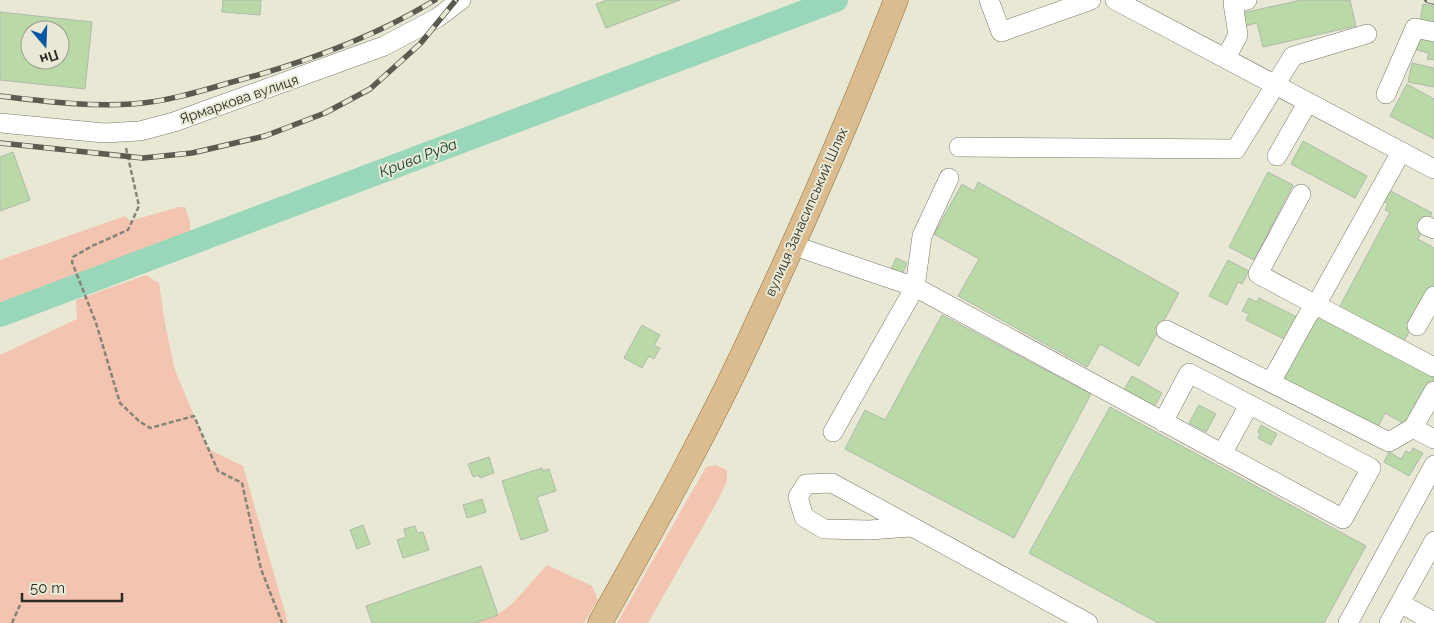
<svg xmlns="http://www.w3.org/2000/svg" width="1434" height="623" viewBox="0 0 1434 623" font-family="Raleway,sans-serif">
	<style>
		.green { fill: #f3c5b1 }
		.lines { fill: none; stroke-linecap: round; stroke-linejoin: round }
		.river { stroke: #99d7ba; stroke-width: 24 }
		.building { fill: #b9d9a7; stroke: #b0baab; fill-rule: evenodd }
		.minor-casing { stroke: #7a7968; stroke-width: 20 }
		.major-casing { stroke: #8e6d39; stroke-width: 25 }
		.path { stroke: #848477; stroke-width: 2.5; stroke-dasharray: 5 2.5; stroke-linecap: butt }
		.minor { stroke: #fff; stroke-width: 19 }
		.major { stroke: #dbbc8f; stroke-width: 24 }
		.rail-casing { stroke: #5b5b51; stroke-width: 5.5 }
		.rail { stroke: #e8e8d5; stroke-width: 4; stroke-dasharray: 11; stroke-linecap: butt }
		.labels { text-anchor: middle; stroke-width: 4; stroke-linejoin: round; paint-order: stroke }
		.street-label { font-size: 14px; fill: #2c2c25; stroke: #e8e8d5 }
		.water-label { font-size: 15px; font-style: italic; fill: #053b28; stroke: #e8e8d5 }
	</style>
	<rect width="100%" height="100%" fill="#e8e8d5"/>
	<path class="green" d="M179 207H185L190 221V235L187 238 62 284 0 311V260L125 216 130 221Z
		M146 275 159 283 165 324 175 370 208 449 243 466 288 623H0V355L77 319 76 300Z
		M716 465 727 470V481L718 500 648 623H617L706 467Z
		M547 565 592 586 598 600 584 623H475L497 615 512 604Z"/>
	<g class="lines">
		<path class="river" d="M0 315 836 0"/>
	</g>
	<path class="building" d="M223 0H261L260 15 222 12Z
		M607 0H680L606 28 596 4Z
		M1302 0H1350L1356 26 1263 47 1257 23 1245 26 1242 13Z
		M1423 4 1434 6V24L1420 21Z
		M0 12 92 22 85 89 0 80ZM30 30H60V60H30Z
		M1419 37 1434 40V60L1427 59 1429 53 1416 50Z
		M1412 63 1434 68V87L1408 82Z
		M1407 84 1434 99V139L1390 116Z
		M1303 141 1367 176 1355 198 1291 164Z
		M13 152 30 200 0 211V157Z
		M1268 172 1293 185 1254 260 1229 247Z
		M978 182 1179 293 1139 366 1100 344 1087 367 958 296 979 259 934 234 962 184 974 191Z
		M1387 189 1432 213 1418 239 1434 248V286L1403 343 1339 308 1390 212 1385 210 1388 204 1381 200Z
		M896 258 907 263 900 279 889 274Z
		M1228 260 1249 271 1242 284 1238 282 1227 305 1209 296Z
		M1249 298 1257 302 1259 298 1299 318 1288 341 1246 320 1249 314 1242 311Z
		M1317 311 1434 374V379L1408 426 1385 413 1377 429 1281 377Z
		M942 315 1091 394 1014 538 845 449 865 410 885 420Z
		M642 325 660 335 654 346 660 348 654 359 649 356 642 368 624 358Z
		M1132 376 1162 393 1154 407 1124 390Z
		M1199 405 1216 414 1206 432 1189 423Z
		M1110 407 1366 546 1324 623H1158L1029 553Z
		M1261 425 1277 434 1271 445 1258 438 1260 434 1258 432Z
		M1413 448 1423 453 1409 476 1384 462 1389 452 1401 459 1406 451 1410 453Z
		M489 457 494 473 480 478 479 475 473 477 468 464Z
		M542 468 543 471 549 469 556 491 537 497 548 531 521 540 502 481Z
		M482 499 486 512 467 518 463 505Z
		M363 525 370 544 357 549 350 530Z
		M415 526 417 533 423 532 429 550 403 558 397 540 406 537 404 529Z
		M481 566 498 615 475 623H372L366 606Z"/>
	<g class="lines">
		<g class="minor-casing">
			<path id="minor" d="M989 0 1001 32 1091 0
				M1115 0 1434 169
				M1226 58 1238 35 1233 3 1247 0
				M1386 94 1415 28 1434 32
				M0 123 104 133 140 131 174 122 384 46 437 18 461 0
				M959 147 1236 149 1293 56 1367 34
				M1277 156 1308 102
				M1301 194 1258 274 1316 305 1401 152
				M1427 226 1434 229
				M792 245 915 287 1343 519 1371 468 1189 373 1163 422
				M1417 326 1434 296
				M1166 330 1389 442 1413 428 1434 439
				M1271 382 1308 315 1316 305 1434 367
				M1413 428 1434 391
				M833 432 915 287 922 236 949 178
				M1222 454 1249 405
				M911 527 869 530 824 529 804 517 798 497 806 484 832 483 1088 623
				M1400 603 1434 622
				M1348 623 1434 465
				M1389 623 1434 541"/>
		</g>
		<g class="major-casing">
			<path id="major" d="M600 623C656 523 712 423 759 319 808 214 854 108 896 0"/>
		</g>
		<path class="path" d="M126 148 139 206 128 230 92 246 73 257 72 262 96 323 120 403 139 421 150 428 194 416 218 471 242 483 261 569 282 623
			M12 623 20 605"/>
		<use href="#minor" class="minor"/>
		<use href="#major" class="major"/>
		<g class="rail-casing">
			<path id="rail" d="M1427 0 1434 2
				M0 96C43 101 88 107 132 104 163 102 195 93 225 84 298 65 370 40 435 0
				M0 143 143 158 192 153 265 136 325 113 370 89 420 44 456 0"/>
		</g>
		<use href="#rail" class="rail"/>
	</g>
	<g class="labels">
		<g class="street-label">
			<text transform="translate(239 99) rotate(-19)" y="5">Ярмаркова вулиця</text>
			<text transform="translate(806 212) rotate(-66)" y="5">вулиця Занасипський Шлях</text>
		</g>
		<g class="water-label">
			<text transform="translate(418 158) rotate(-21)" y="5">Крива Руда</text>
		</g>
	</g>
	<g transform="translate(45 45) rotate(161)"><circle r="24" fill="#e8e8d5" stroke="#9d9d8f"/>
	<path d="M0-4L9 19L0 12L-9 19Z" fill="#0058a6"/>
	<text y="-8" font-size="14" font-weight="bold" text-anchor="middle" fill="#2c2c25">Пн</text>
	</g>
	<path d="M22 593v8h100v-8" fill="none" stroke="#2c2c25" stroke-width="2.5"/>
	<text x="30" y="593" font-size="15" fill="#2c2c25" stroke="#e8e8d5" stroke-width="4" paint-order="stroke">50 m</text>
</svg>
